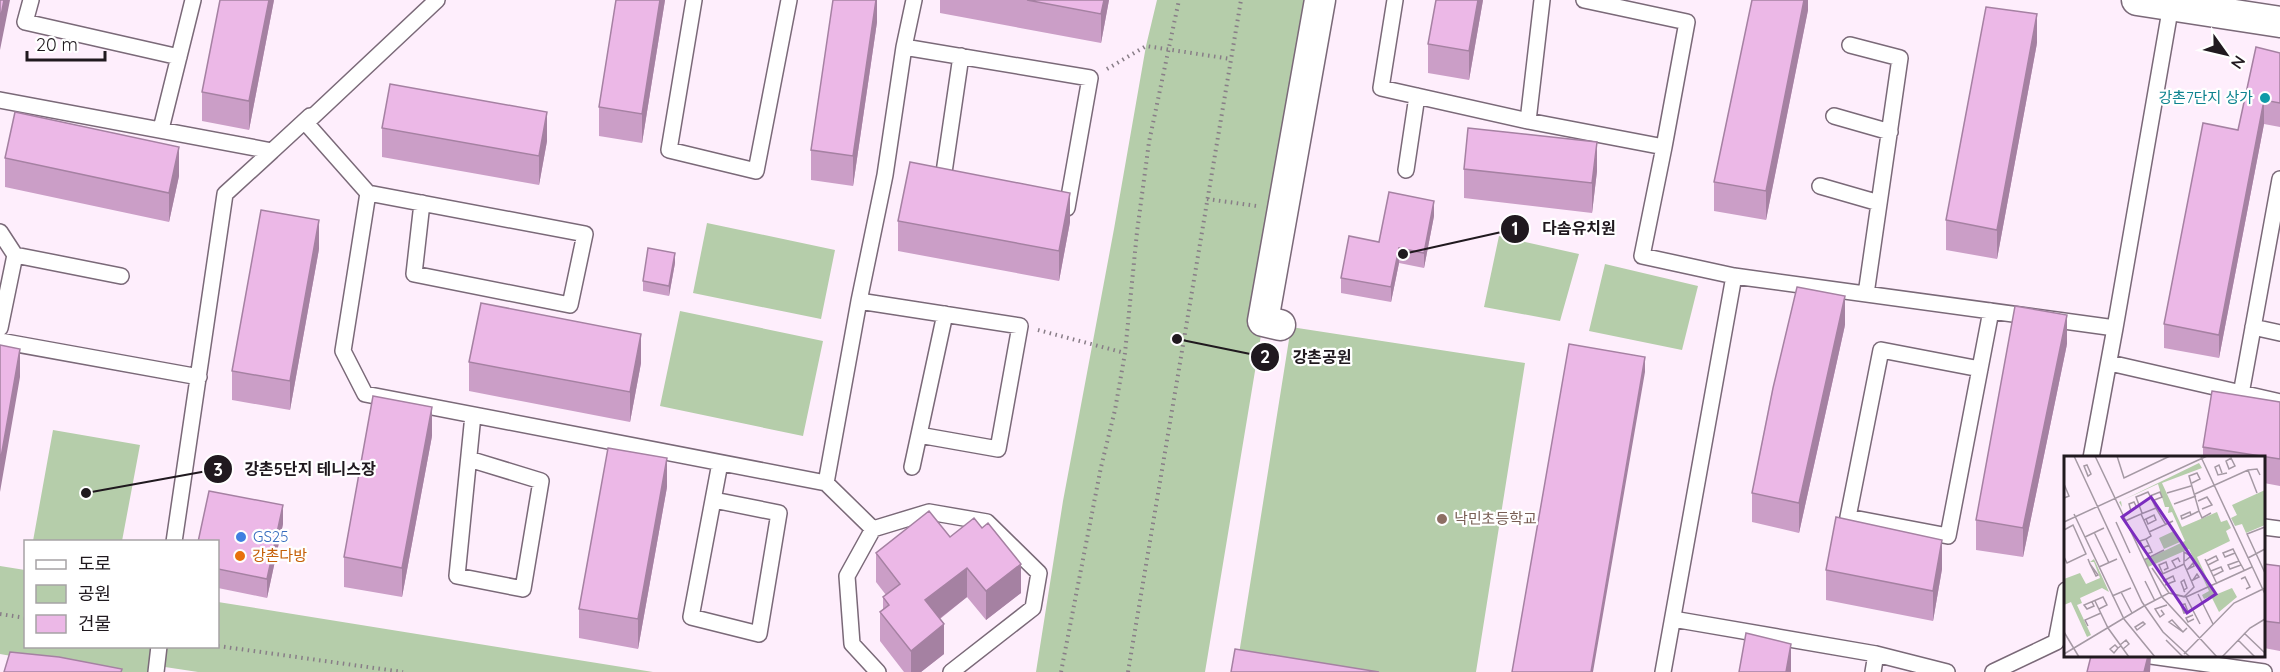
<svg xmlns="http://www.w3.org/2000/svg" width="2280" height="672" viewBox="0 0 2280 672" font-family="Quicksand,'Noto Sans KR',sans-serif">
	<style>
		.green { fill: #b5cdaa }
		.lines { fill: none; stroke-linecap: round; stroke-linejoin: round }
		.service-casing { stroke: #7a6978; stroke-width: 18 }
		.minor-casing { stroke: #7a6978; stroke-width: 33 }
		.path { stroke: #887d87; stroke-width: 4; stroke-dasharray: 1.5 4.5; stroke-linecap: butt }
		.service { stroke: #fff; stroke-width: 15 }
		.minor { stroke: #fff; stroke-width: 30 }
		.wall { fill: #cb9ec7 }
		.shaded-wall { fill: #a581a2 }
		.building { fill: #ecb8e7; stroke: #a581a2; stroke-width: 1.5 }
		.culture-dot { fill: #0f9aa8; stroke: #fff; stroke-width: 2 }
		.education-dot { fill: #8d6e63; stroke: #fff; stroke-width: 2 }
		.shop-dot { fill: #3f7fe0; stroke: #fff; stroke-width: 2 }
		.food-dot { fill: #e8710a; stroke: #fff; stroke-width: 2 }
		.labels { text-anchor: middle; stroke-width: 4.5; stroke-linejoin: round; paint-order: stroke }
		.culture-label { font-size: 15px; fill: #0d838f; stroke: #fff; text-anchor: end }
		.education-label { font-size: 15px; fill: #785e54; stroke: #fff; text-anchor: start }
		.shop-label { font-size: 15px; fill: #366cbe; stroke: #fff; text-anchor: start }
		.food-label { font-size: 15px; fill: #c56008; stroke: #fff; text-anchor: start }
		.inset-road { fill: none; stroke: #a599a4; stroke-width: 1.5 }
		.view { fill: #7b2cbf; fill-opacity: 0.15; stroke: #7b2cbf; stroke-width: 3 }
		.inset-edge { fill: none; stroke: #20191f; stroke-width: 3 }
		.leader { fill: none; stroke: #20191f; stroke-width: 2 }
		.callout-dot { fill: #20191f; stroke: #fff; stroke-width: 2 }
		.mark-label { font-size: 18px; text-anchor: middle; font-weight: bold; fill: #fff }
		.callout-label { font-size: 16px; text-anchor: middle; font-weight: bold; fill: #20191f; stroke: #fff; stroke-width: 4.5; stroke-linejoin: round; paint-order: stroke }
	</style>
	<rect width="100%" height="100%" fill="#feeefc"/>
	<path class="green" d="M1157 0H1310L1255 334 1261 335 1205 672H1036L1063 501 1114 229 1146 46Z
		M707 223 835 250 821 319 693 293Z
		M1499 236 1579 254 1560 321 1484 307Z
		M1605 264 1698 286 1682 350 1589 331Z
		M680 311 823 341 803 436 660 406Z
		M1291 327 1525 363 1476 672H1357L1239 654Z
		M53 430 140 445 122 541H33Z
		M0 566 25 570 26 646H218V602L653 672H198L165 667 148 672H104L0 654Z"/>
	<g class="lines">
		<g class="service-casing">
			<path id="service" d="M31 0 25 22 179 57
				M694 0 669 150 756 171 789 0
				M914 0 904 47 885 175 859 301 1020 326 998 449 919 435
				M1395 0 1381 88 1528 121 1664 147 1642 256 1734 276 2115 328 2171 5
				M1584 0 1687 22 1664 147
				M1850 45 1900 58 1866 294
				M904 47 1090 78 1067 208H1063
				M0 100 272 151 310 116
				M1834 116 1890 132
				M1528 121 1542 0
				M161 129 193 0
				M1406 170 1417 96
				M945 186H942L961 56
				M1820 186 1879 203
				M368 193 343 351 365 394 826 483 859 301
				M422 203 414 274 570 305 585 234 368 193 306 123 437 0
				M0 232 15 255 0 328
				M15 255 121 276
				M2253 327 2280 333
				M0 341 199 377
				M2110 363 2280 402
				M1980 369 1881 350 1848 517 1948 536 1991 311
				M2241 394 2280 179
				M2091 458 2115 328
				M469 459 541 481 523 589 457 576 473 415
				M912 467 945 314
				M826 483 873 529
				M714 500 779 513 759 634 691 617 720 463
				M2264 527 2280 529
				M174 542 225 194 272 151
				M1673 619 1876 654 1947 672
				M2151 656 2264 672
				M156 672 159 646
				M878 672 852 644 847 576 873 529 929 512 987 522 1039 573 1033 608 951 672
				M1663 672 1734 276
				M1873 672 1876 654
				M1993 672 2056 642 2066 590"/>
		</g>
		<g class="minor-casing">
			<path id="minor" d="M2137 0 2280 22
				M1280 325 1263 321 1320 0"/>
		</g>
		<path class="path" d="M1107 69 1146 46 1231 59
			M1207 199 1257 206
			M1038 330 1125 353
			M0 614 26 618
			M218 646 403 672
			M1061 672 1101 467 1115 410 1125 353 1137 232 1149 142 1179 0
			M1128 672 1241 0"/>
		<use href="#service" class="service"/>
		<use href="#minor" class="minor"/>
	</g>
	<path class="wall" d="M274 0 249 130 202 121V92Z
		M616 0H665L642 143 599 136V107Z
		M877 0V22L853 186 811 180V150Z
		M940 0H1109L1101 43 940 13Z
		M1483 0 1469 80 1428 73V44Z
		M1808 0V10L1766 220 1714 211V182Z
		M2037 43 1997 259 1946 250V220Z
		M2280 53V127L2264 124 2219 358 2164 348V324L2238 130Z
		M382 128 547 141 539 185 382 157Z
		M5 158 179 176 169 222 5 187Z
		M1464 169 1597 171 1592 213 1464 198Z
		M1434 216 1424 268 1399 263 1391 302 1341 293V278L1379 242Z
		M898 221 1070 222 1059 281 898 251Z
		M319 249 290 410 232 400V371Z
		M675 263 669 296 643 291V281Z
		M1845 325 1799 533 1752 522V493Z
		M2067 344 2023 557 1976 550V520Z
		M469 362 641 363 630 422 469 391Z
		M2280 402V486L2264 483V458H2203V447Z
		M432 436 402 597 344 587V557Z
		M667 487 638 649 579 638V609Z
		M283 524 267 598 218 588V542Z
		M950 537 1021 593 986 620 967 597 940 619 944 654 921 672H904L880 641V612L883 609V597L886 595 876 582V553Z
		M2264 564 2280 566V651L2264 648Z
		M1942 569 1933 621 1826 600V570Z"/>
	<path class="shaded-wall" d="M4 0H10L0 50V21Z
		M269 0H274L249 130V101Z
		M660 0H665L642 143V114Z
		M876 0H877V22L853 186V156Z
		M1104 0H1109L1101 43V14Z
		M1478 0H1483L1469 80V51Z
		M1804 0H1808V10L1766 220V191Z
		M2037 14V43L1997 259V230Z
		M2264 100V124L2219 358V335Z
		M547 112V141L539 185V156Z
		M1597 142V171L1592 213V183Z
		M179 147V176L169 222V193Z
		M1070 193V222L1059 281V251Z
		M1434 201V216L1424 268V253Z
		M319 220V249L290 410V381Z
		M1399 248V263L1391 302V287Z
		M675 253V263L669 296V286Z
		M1845 296V325L1799 533V503Z
		M2067 315V344L2023 557V528Z
		M641 334V363L630 422V392Z
		M20 349V377L0 492V463Z
		M1645 357V372L1593 672H1591Z
		M432 407V436L402 597V568Z
		M667 458V487L638 649V619Z
		M283 505V524L267 598V579Z
		M1942 540V569L1933 621V591Z
		M1021 564V593L986 620V591Z
		M967 568V597L925 630V600Z
		M944 624V654L921 672H911V651Z
		M1791 644V672H1786Z
		M2148 656H2151L2150 672H2144Z"/>
	<path class="building" d="M0 0H4L0 21Z
		M220 0H269L249 101 202 92Z
		M616 0H660L642 114 599 107Z
		M833 0H876L853 156 811 150Z
		M1027 0H1104L1101 14Z
		M1436 0H1478L1469 51 1428 44Z
		M1752 0H1804L1766 191 1714 182Z
		M1986 7 2037 14 1997 230 1946 220Z
		M2256 47 2280 53V103L2264 100 2219 335 2164 324 2203 123 2238 130Z
		M390 84 547 112 539 156 382 128Z
		M15 112 179 147 169 193 5 158Z
		M1468 128 1597 142 1592 183 1464 169Z
		M910 162 1070 193 1059 251 898 221Z
		M1389 192 1434 201 1424 253 1399 248 1391 287 1341 278 1349 236 1379 242Z
		M261 210 319 220 290 381 232 371Z
		M648 248 675 253 669 286 643 281Z
		M1797 287 1845 296 1799 503 1752 493 1773 388Z
		M481 303 641 334 630 392 469 362Z
		M2015 306 2067 315 2023 528 1976 520Z
		M1569 344 1645 357 1591 672H1512Z
		M0 345 20 349 0 463Z
		M2212 391 2280 402V459L2203 447Z
		M373 396 432 407 402 568 344 557Z
		M608 448 667 458 638 619 579 609Z
		M209 491 283 505 267 579 218 569V542H198Z
		M929 511 950 537 974 518 982 528 988 523 1021 564 986 591 967 568 925 600 944 624 911 651 880 612 889 605 883 597 900 584 876 553Z
		M1836 517 1942 540 1933 591 1826 570Z
		M2264 564 2280 566V623L2264 621Z
		M1746 633 1791 644 1786 672H1739Z
		M1235 649 1379 672H1231Z
		M10 652 59 657 122 669 121 672H4Z
		M2091 656H2148L2144 672H2087Z"/>
	<circle class="culture-dot" cx="2265" cy="98" r="6"/>
	<circle class="education-dot" cx="1442" cy="519" r="6"/>
	<circle class="shop-dot" cx="241" cy="537" r="6"/>
	<circle class="food-dot" cx="240" cy="556" r="6"/>
	<g class="labels">
		<g class="culture-label">
			<text x="2253" y="103">강촌7단지 상가</text>
		</g>
		<g class="education-label">
			<text x="1454" y="524">낙민초등학교</text>
		</g>
		<g class="shop-label">
			<text x="253" y="542">GS25</text>
		</g>
		<g class="food-label">
			<text x="252" y="561">강촌다방</text>
		</g>
	</g>
	<g transform="translate(2064 456)">
		<rect width="201" height="201" fill="#feeefc"/>
		<path d="M135 7 138 12 98 27 118 71 153 56 157 66 163 64 167 72 162 75 166 85 133 101 151 139 168 132 173 141 155 156 147 140 140 143 138 139 145 135 125 93 84 111 81 104 121 85 108 56 104 57 105 51H101L94 28 57 45 58 51 55 46ZM201 34V69L182 77 178 68 171 70 167 62 173 59 168 49ZM110 75 116 86 100 93 95 82ZM30 103 45 136 38 132 16 142 18 147 13 149 27 179 23 181 7 146 0 149V123L16 117 22 128 36 122 30 106H26Z" fill="#b5cdaa"/>
		<path class="inset-road" d="M10 0 78 146 99 176 126 201M31 0 98 141 153 201M53 0 60 22 106 0M137 1 201 138M167 2 171 10 165 13 162 5ZM23 9 27 18 24 20 20 10ZM184 14 193 37M158 17 155 9 151 11 154 19 163 17M128 27 136 23 133 17 125 20 135 55 138 62 147 57M0 28 5 40 0 42M103 37 127 30M131 38 184 14 193 13 196 19M86 40 96 36 98 41 88 45M134 45 143 41 148 49 138 53M110 48 132 40M67 55 65 48 70 46 73 52M78 57 72 41 77 39 84 36 92 52M10 58 60 163 91 201M77 58 92 52 102 69M127 59 126 56 117 60 118 63 127 59 135 55M80 64 90 59 92 64 84 68 82 63M61 65 77 58 87 80 82 83 88 96 83 98M0 66 143 0M52 66 66 97M201 71 183 78 201 117M0 74 9 69 22 98 3 107 0 101M30 76 45 107M85 76 109 65M21 81 40 72M82 83 76 85 79 92 85 89M171 97 161 101 159 97 169 93 175 105 180 114M184 102 201 93M24 103 26 108 32 120 34 119 26 108M141 103 153 128M80 104 100 94M142 105 152 100 154 104 144 109M175 105 164 109 166 113 177 109M120 108V96L127 100 121 105M35 111 53 103M112 112 120 108 130 131 120 141 105 137 122 141 136 168M122 114 130 110 129 107 124 113M147 115 157 111 159 115 149 120M99 118 95 109 102 106 104 112 100 114M96 119 112 112 108 105 114 102 116 106M177 123 181 121 186 131 182 133M81 125 91 145M99 125 109 120 111 125 101 129M127 125 135 121 133 118 129 124M120 134 123 132 120 124 117 126 120 134V135L121 136M57 136 68 157M134 138 149 168M48 140 67 132M122 141 188 111M31 145 44 172 65 201M28 146 30 150 23 153 20 149 39 141 43 149 35 153M121 148 124 156 120 157 117 149ZM80 150 105 137 88 112M97 154 100 158 96 161 91 153 103 149M129 159 122 162 124 166 130 163M79 166 81 168 73 174 71 171ZM24 170 21 164 37 157M0 176 15 201M119 176 105 166 108 164 119 176 123 172M180 177 201 197M102 184 119 201M174 184 191 201M56 189 62 184 65 188 59 193M54 192 51 189 46 193 50 197 54 192 57 190M0 198 80 150M120 198 170 147 201 132M158 201 186 172 201 163"/>
		<path class="view" d="M87 41 152 138 123 157 58 61Z"/>
		<rect width="201" height="201" class="inset-edge"/>
	</g>
	<path class="leader" d="M1403 254L1515 229M1177 339L1265 357M86 493L218 469"/>
	<g class="callout-dot">
		<circle cx="1403" cy="254" r="6"/>
		<circle cx="1177" cy="339" r="6"/>
		<circle cx="86" cy="493" r="6"/>
		<circle cx="1515" cy="229" r="15"/>
		<circle cx="1265" cy="357" r="15"/>
		<circle cx="218" cy="469" r="15"/>
	</g>
	<g class="mark-label">
		<text x="1515" y="235">1</text>
		<text x="1265" y="363">2</text>
		<text x="218" y="476">3</text>
	</g>
	<g class="callout-label">
		<text x="1579" y="234">다솜유치원</text>
		<text x="1322" y="363">강촌공원</text>
		<text x="310" y="475">강촌5단지 테니스장</text>
	</g>
	<rect x="24" y="540" width="195" height="108" fill="#ffffff" stroke="#a6a3a5" stroke-width="1.5"/>
	<rect x="36" y="560" width="30" height="9" fill="#ffffff" stroke="#a6a3a5" stroke-width="1.5"/>
	<text x="78" y="570" font-size="18" fill="#20191f">도로</text>
	<rect x="36" y="585" width="30" height="18" fill="#b5cdaa" stroke="#a6a3a5" stroke-width="1.5"/>
	<text x="78" y="600" font-size="18" fill="#20191f">공원</text>
	<rect x="36" y="615" width="30" height="18" fill="#ecb8e7" stroke="#a6a3a5" stroke-width="1.5"/>
	<text x="78" y="630" font-size="18" fill="#20191f">건물</text>
	<g transform="translate(2226 54) rotate(124)" stroke="#ffffff" stroke-width="4.5" paint-order="stroke">
	<path d="M0-4.5L10 22L0 15L-10 22Z" fill="#20191f"/>
	<text y="-9" font-size="16" font-weight="bold" text-anchor="middle" fill="#20191f">N</text>
	</g>
	<path d="M27 51v9h78v-9" fill="none" stroke="#20191f" stroke-width="3"/>
	<text x="36" y="51" font-size="18" fill="#20191f" stroke="#ffffff" stroke-width="4.5" paint-order="stroke">20 m</text>
</svg>
